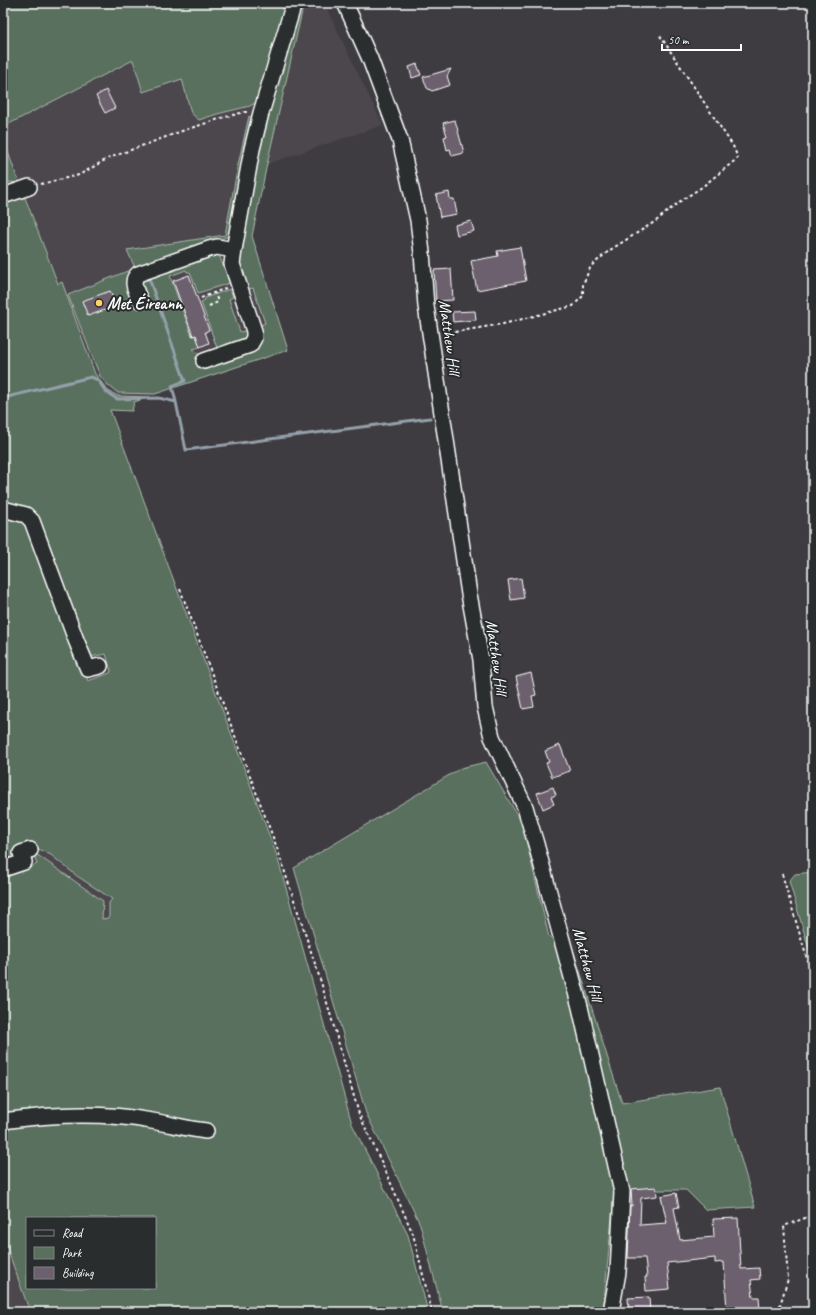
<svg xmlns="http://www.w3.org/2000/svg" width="816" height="1315" viewBox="0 0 816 1315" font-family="Caveat,sans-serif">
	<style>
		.built { fill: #4c474e; fill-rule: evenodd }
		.green { fill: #58705d; stroke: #acb8ae; fill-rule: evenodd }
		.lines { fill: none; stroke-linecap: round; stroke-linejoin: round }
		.stream { stroke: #95a0aa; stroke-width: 3 }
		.building { fill: #6d606e; stroke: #fff }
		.minor-casing { stroke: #fff; stroke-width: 18 }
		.path { stroke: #fff; stroke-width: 2; stroke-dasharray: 3 3; stroke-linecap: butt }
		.minor { stroke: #2a2d2e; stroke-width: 15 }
		.poi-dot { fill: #ffd166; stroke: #2a2d2e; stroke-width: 1.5 }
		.labels { text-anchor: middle; stroke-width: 4; stroke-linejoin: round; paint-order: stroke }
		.poi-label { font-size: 17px; font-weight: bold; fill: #fff; stroke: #2a2d2e; text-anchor: start }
		.street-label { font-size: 17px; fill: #fff; stroke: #2a2d2e }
	</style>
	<rect width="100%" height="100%" fill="#3e3c41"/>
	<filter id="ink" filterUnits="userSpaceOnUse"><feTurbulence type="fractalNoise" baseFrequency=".025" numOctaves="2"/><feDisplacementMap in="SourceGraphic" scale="8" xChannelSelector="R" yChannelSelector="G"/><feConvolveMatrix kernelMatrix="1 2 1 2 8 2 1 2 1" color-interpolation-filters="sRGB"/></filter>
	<g filter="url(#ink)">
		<path class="built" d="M3 3H324L383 125 267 164 252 236 288 350 134 402 132 411 110 410 277 856 268 1312H3ZM27 1218H155V1288H27Z"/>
		<path class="green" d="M3 3H287L257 102 250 106 217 114 199 120 191 113 182 79 143 92 133 60 3 127Z
			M297 3H304L267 164 252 236 288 350 155 394 118 393 108 385 100 376 68 295 135 268 127 250 225 235 238 165 249 116 253 118 231 235 208 244 219 255 230 283 198 293 190 272H187L186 270 170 276 192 336H196L200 347 193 349 203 358 253 349 256 327 265 323 253 288 246 290 239 271 256 164Z
			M3 138 19 183 8 182 3 179Z
			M24 195 58 284 62 282 95 374 108 391 118 396 150 397 134 402 132 411 110 410 277 856 352 1124 408 1235 428 1312H30L3 1237V1124L25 1120 174 1123 3 1120V872L22 871 37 864 33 853 36 854 103 901 102 919 109 918V903L112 899 77 876 51 855 32 846 19 859 9 863 3 859V512L25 519 88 681 110 673 111 671 106 654 90 657 37 523 3 505V204ZM27 1218H155V1288H27Z
			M230 289 233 297 229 299 240 332 249 330 250 339 219 351 217 348 201 302 205 300V298Z
			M486 762 522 823 549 937 571 943 622 1103 720 1087 755 1207 706 1210 686 1190H627L614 1195 603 1312H443L420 1224 366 1113 294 868 461 768Z
			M813 872V963L789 881 795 874Z"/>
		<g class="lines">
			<path class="stream" d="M3 398 91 377 98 380 106 392 117 399 159 398 176 402 172 386 185 381 150 281
				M176 402 186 450 430 418"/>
		</g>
		<path class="building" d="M417 64 421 75 412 78 409 67Z
			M451 69 447 76 450 85 432 91 427 88 423 77Z
			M106 90 115 108 105 113 96 96Z
			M455 120 464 153 452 156 450 149 447 150 444 137 447 136 443 123Z
			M449 192 450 199H454L457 214 440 217 436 195Z
			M471 221 474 231 457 235 455 225Z
			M520 247 526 281 477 290 471 261 498 256 497 251Z
			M451 269 453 300 436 301 434 270Z
			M189 275 209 330 205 332 209 343 200 347 196 335 193 336 173 281Z
			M110 291 116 306 88 316 82 301Z
			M475 311 476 320 453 322 452 312Z
			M521 578 524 598 511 600 508 580Z
			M531 673 536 695 532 696 534 707 523 709 516 677Z
			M560 745 570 771 552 777 546 763 549 762 545 751Z
			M553 787 556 795 551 797 554 804 543 809 537 793Z
			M656 1187 657 1196 641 1198 640 1225 667 1223 661 1196 676 1193 679 1207 674 1208 680 1240 714 1237 713 1219 738 1218 741 1269 759 1268 760 1279 751 1280 753 1297H759L760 1310 727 1312 724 1262 715 1263V1258L667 1263 670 1289 646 1291 645 1277H647L645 1258H628L630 1205 632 1206 631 1189Z
			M649 1297 650 1312H629L628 1298Z"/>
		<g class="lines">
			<g class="minor-casing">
				<path id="minor" d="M345 3 370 59 400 140 418 220 422 253 426 306 469 594 481 660 485 707 492 737 525 807 536 844 580 1007 622 1192 618 1272 611 1312
					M3 196 29 187
					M234 250 252 149 261 113 294 3
					M140 300C136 291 130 281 138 274L209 249 217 247 234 250 232 264 254 331V338L250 345 204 361
					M3 509 26 515 32 521 76 640 88 669 100 666
					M3 869 24 862 21 853 30 850
					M3 1121C52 1114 103 1112 152 1121 170 1124 188 1129 206 1131"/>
			</g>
			<path class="path" d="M41 184 79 175 109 158 182 131 222 118 244 112H249
				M201 298 226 288
				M209 306 218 302 215 293
				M443 334 503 324 573 306 583 296V284L591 266 610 250 656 221 679 202 702 187 738 158 733 146 659 34
				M180 589 277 848 321 982 359 1114 385 1170 413 1234 432 1312
				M782 874 813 979
				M765 1312 778 1310
				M778 1312 788 1279 784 1226 813 1215"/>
			<use href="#minor" class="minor"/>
		</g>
	</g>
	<circle class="poi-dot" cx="99" cy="303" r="4"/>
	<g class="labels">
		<g class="poi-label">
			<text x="107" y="309">Met Éireann</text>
		</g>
		<g class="street-label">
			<text transform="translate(450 337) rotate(82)" y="6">Matthew Hill</text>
			<text transform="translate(497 657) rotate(82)" y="6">Matthew Hill</text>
			<text transform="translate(588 964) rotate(75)" y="6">Matthew Hill</text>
		</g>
	</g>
	<rect width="816" height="1315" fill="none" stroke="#2a2d2e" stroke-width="16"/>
	<rect x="8" y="8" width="800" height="1299" fill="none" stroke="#fff" stroke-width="1.5" filter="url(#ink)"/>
	<rect x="26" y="1217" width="130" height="72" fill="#2a2d2e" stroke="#7f8182"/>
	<rect x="34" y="1230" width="20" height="6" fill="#2a2d2e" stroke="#7f8182"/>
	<text x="62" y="1237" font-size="12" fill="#ffffff">Road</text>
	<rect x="34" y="1247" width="20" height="12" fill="#58705d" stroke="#7f8182"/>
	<text x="62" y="1257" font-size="12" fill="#ffffff">Park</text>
	<rect x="34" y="1267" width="20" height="12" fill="#6d606e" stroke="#7f8182"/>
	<text x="62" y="1277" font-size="12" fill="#ffffff">Building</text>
	<path d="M662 44v6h79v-6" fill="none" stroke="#ffffff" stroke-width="2"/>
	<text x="668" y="44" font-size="12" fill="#ffffff" stroke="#2a2d2e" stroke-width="3" paint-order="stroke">50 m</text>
</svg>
